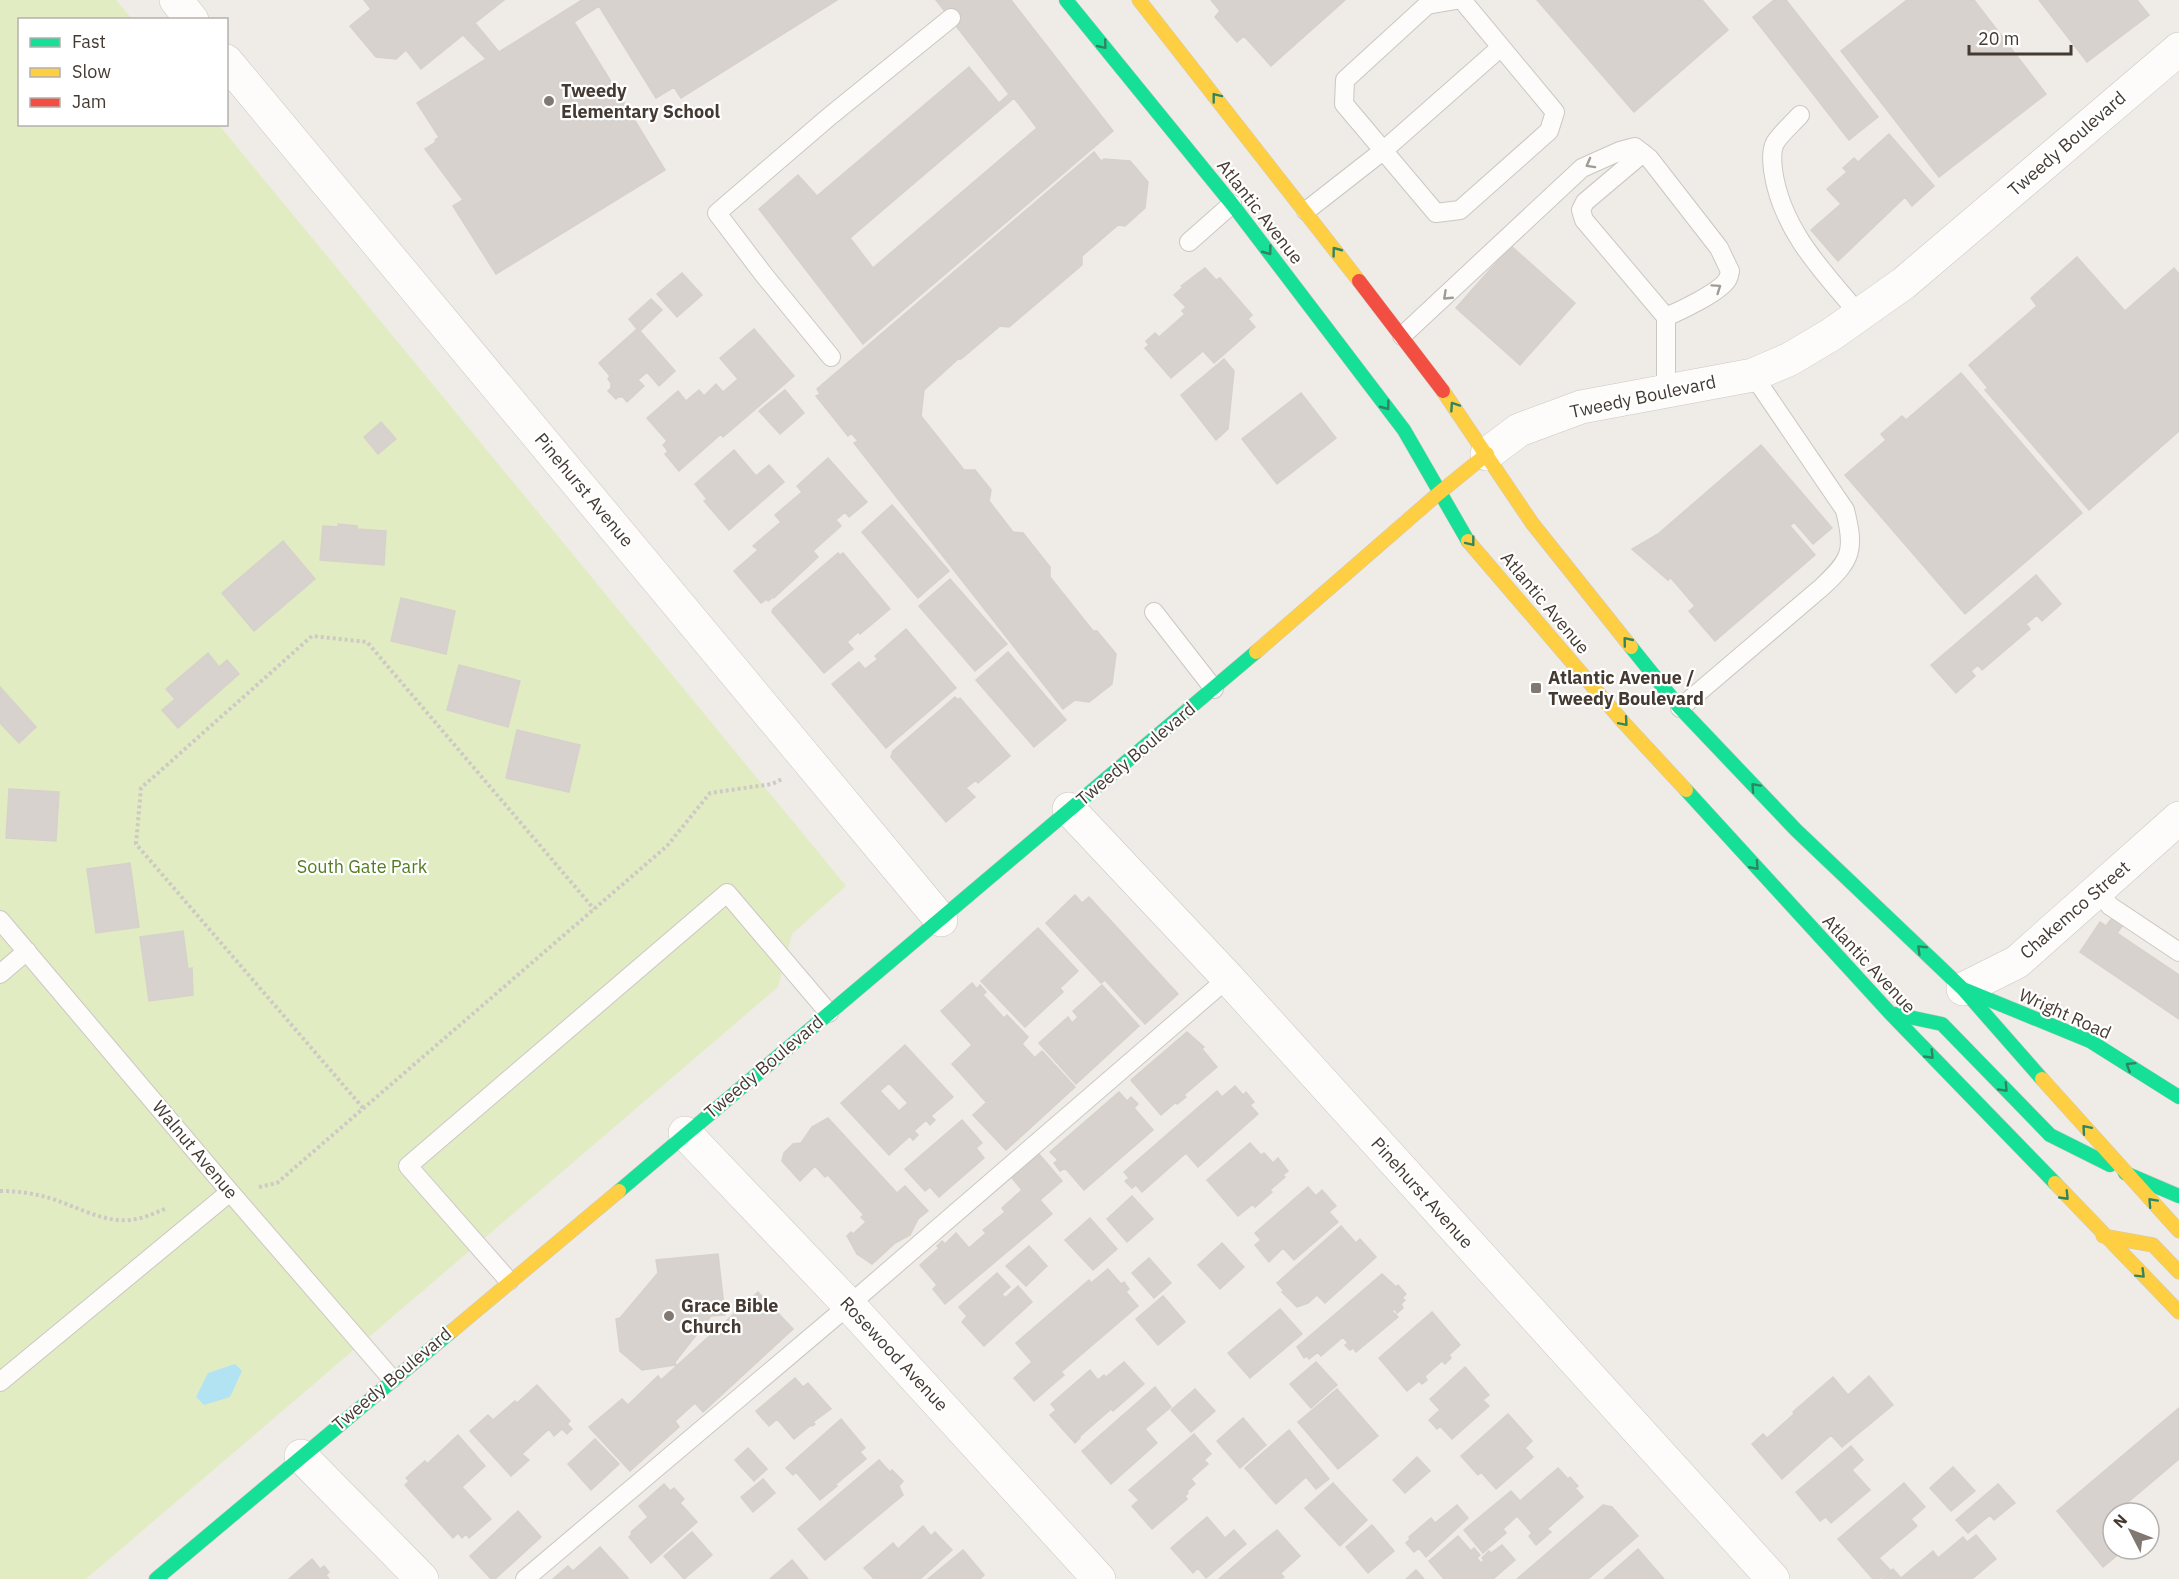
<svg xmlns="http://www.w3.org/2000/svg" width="2179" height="1579" viewBox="0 0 2179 1579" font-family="'IBM Plex Sans',sans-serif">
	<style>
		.green { fill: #e2ecc3 }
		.water { fill: #b2e3f2 }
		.building { fill: #d7d2cd; stroke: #d7d1cc; stroke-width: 1.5; fill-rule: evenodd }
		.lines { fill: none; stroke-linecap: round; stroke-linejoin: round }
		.lane-casing { stroke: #cbc7c2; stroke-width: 20 }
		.street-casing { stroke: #cbc7c2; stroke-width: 34 }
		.fast-casing { stroke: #d0c8bd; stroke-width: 15 }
		.slow-casing { stroke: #d0c8bd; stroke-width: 15 }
		.jam-casing { stroke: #d0c8bd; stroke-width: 15 }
		.path { stroke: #cec9c5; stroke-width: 4; stroke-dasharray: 3 3; stroke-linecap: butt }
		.lane { stroke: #fdfcfb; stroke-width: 18 }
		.street { stroke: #fdfcfb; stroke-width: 33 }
		.fast { stroke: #16e098; stroke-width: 14 }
		.slow { stroke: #ffcf43; stroke-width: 14 }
		.jam { stroke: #f24e42; stroke-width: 14 }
		.oneway { stroke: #308560 }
		.oneway2 { stroke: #a19b96 }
		.poi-dot { fill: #807871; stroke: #fff; stroke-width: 2 }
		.labels { text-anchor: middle; stroke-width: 4.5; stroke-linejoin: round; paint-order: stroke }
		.poi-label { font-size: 18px; font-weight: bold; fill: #453a32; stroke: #fff; text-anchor: start }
		.street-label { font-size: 18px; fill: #453a32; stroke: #fff }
		.park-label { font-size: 18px; fill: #537c21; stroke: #fff }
	</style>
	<rect width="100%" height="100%" fill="#efebe6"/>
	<path class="green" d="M0 0H116L132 19 20 20V124L219 125 846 886 792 934 778 987 86 1579H0Z"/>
	<path class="water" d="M235 1364 242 1371 230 1397 204 1405 196 1397 208 1373Z"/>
	<path class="building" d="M364 0H504L475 23 499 52 582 0H837L681 98 674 87 656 98 599 6 574 22 618 93 615 95 621 103 623 101 665 170 496 274 453 206 463 200 425 149 436 142 435 140 439 137 417 103 486 59 463 35 421 69 406 50 396 59 376 57 350 26 371 9Z
		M936 0H1011L1113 131 863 344 759 209 798 175 817 196 969 67 999 103 1009 94ZM1014 98 1037 128 873 268 850 238Z
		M1211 0H1345L1271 66 1244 36 1237 42 1215 17 1220 11Z
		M1537 0H1702L1728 30 1634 112Z
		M1774 0H1786L1878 117 1849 140 1753 17Z
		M1907 0H1974L2046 94 1939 177 1841 51Z
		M2039 0H2137L2149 15 2087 62Z
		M1889 134 1934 186 1912 206 1905 197 1838 261 1811 230 1841 204 1827 189 1847 172 1843 168 1854 158 1858 162Z
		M1094 152 1101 161 1104 159 1130 161 1148 182 1145 208 1125 226 1118 225 1082 256V265L1009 327 1000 326 961 359H958L924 390 921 416 964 470H975L991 490 989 501 1013 532 1023 533 1050 567V577L1093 631H1097L1116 654 1112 684 1089 702 1075 700 1063 709 854 443 858 441 851 433 848 436 816 396 820 394 817 389Z
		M1511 246 1575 303 1520 365 1456 308Z
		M2077 257 2125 311 2174 268 2179 274V431L2089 510 1985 390 1988 388 1969 365 2037 306 2031 298Z
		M1205 268 1216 280 1220 278 1252 315 1248 319 1255 327 1214 363 1203 351 1171 378 1145 348 1149 345 1146 341 1155 333 1159 337 1185 314 1182 311 1186 307 1174 295 1183 287 1181 286Z
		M682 273 702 295 677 317 657 294Z
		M651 299 662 310 640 331 675 371 659 386 647 372 638 380 644 386 627 402 623 397H618L616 399 608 391 611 388V383L608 379 610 376 599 363 637 329 629 319Z
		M754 329 794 376 723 437 721 434 679 471 665 454 668 451 663 445 667 441 647 418 678 391 686 401 699 390 704 396 716 384 723 392 738 379 720 358Z
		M1224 359 1234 371 1228 429 1216 440 1181 395Z
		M1961 373 2082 513 1965 614 1845 475 1886 440 1881 434 1902 416 1906 420Z
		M785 390 804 413 780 434 759 411Z
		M1301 393 1336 438 1277 484 1242 439Z
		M381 422 396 439 378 454 364 437Z
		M1761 445 1832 528 1813 544 1794 522 1790 526 1815 555 1715 641 1689 611 1695 606 1671 578 1668 580 1632 549 1658 534Z
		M734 450 756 476 769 465 784 482 729 530 704 501 707 499 695 484Z
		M828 458 867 502 849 517 845 512 836 520 841 526 813 551 818 557 774 598 771 594 769 595 772 598 768 601 767 599 761 603 734 571 758 550 753 546 781 522 775 515 802 492 797 486Z
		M892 505 949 571 918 598 862 532Z
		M338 524 357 526V529L386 531 384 565 320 560 323 526 338 527Z
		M283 541 315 579 254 631 222 593Z
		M838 553 840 555 843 553 890 609 860 634 858 632 847 642 853 649 824 673 772 612 773 609Z
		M2036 575 2061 604 2042 621 2037 615 2026 624 2030 629 1982 670 1978 665 1971 671 1975 676 1956 693 1931 665Z
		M950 579 1007 644 975 671 919 606Z
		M401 598 455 611 446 654 391 641Z
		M906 629 956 688 886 748 832 684 859 662 865 669 878 659 875 656Z
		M1008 652 1066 720 1034 747 976 680Z
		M208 653 219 667 227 660 239 674 178 728 162 710 175 699 166 689Z
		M459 665 520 681 508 727 447 710Z
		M0 687 36 727 19 743 0 723Z
		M955 697 958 700 960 698 1010 756 978 783 976 780 966 788 975 797 946 822 891 757 893 751Z
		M517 730 580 745 569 792 506 778Z
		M9 789 59 792 56 841 6 838Z
		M130 863 139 927 96 933 87 869Z
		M1075 895 1082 903 1089 897 1178 994 1145 1024 1105 980 1101 983 1046 923Z
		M2112 918 2123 925 2117 933 2179 975V1019L2080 952 2100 922 2106 926Z
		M1038 928 1078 971 1060 988 1063 992 1025 1027 981 981Z
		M183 931 188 969 192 968 193 995 149 1001 140 937Z
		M972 983 977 989 980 985 986 992 983 995 1004 1018 1007 1015 1028 1037 1022 1044 1034 1057 986 1102 952 1064 972 1045 941 1011Z
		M1102 985 1139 1026 1076 1084 1039 1043 1068 1017 1072 1023 1078 1017 1073 1011Z
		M1187 1032 1204 1047 1202 1049 1217 1067 1184 1095 1186 1097 1177 1104 1176 1102 1161 1115 1131 1080Z
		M905 1045 953 1097 931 1116 935 1120 930 1125 926 1120 914 1131 918 1135 913 1140 910 1136 889 1155 841 1103ZM889 1083 908 1103 899 1111 880 1091Z
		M1042 1051 1075 1087 1006 1150 973 1115Z
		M1235 1086 1243 1095 1246 1092 1254 1102 1250 1105 1258 1114 1198 1167 1186 1153 1142 1192 1136 1185 1132 1188 1125 1181 1129 1178 1124 1172 1217 1091 1222 1097Z
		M1119 1092 1127 1101 1131 1097 1138 1104 1134 1108 1153 1130 1084 1190 1065 1168 1060 1171 1054 1163 1058 1160 1050 1152Z
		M828 1118 897 1193 905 1186 928 1211 918 1219 910 1235 895 1243 872 1264 857 1254 847 1236 851 1232 853 1234 866 1222 861 1217 864 1215 828 1175 825 1177 815 1166 800 1181 782 1161 784 1153 793 1144 801 1143 812 1127Z
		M962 1120 982 1143 976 1148 984 1158 939 1197 930 1187 925 1191 905 1169Z
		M1250 1143 1261 1155 1264 1153 1273 1163 1278 1158 1288 1171 1283 1175 1285 1177 1270 1190 1272 1192 1255 1207 1253 1204 1238 1216 1207 1180Z
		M1039 1154 1062 1181 1040 1200 1052 1214 945 1304 933 1289 937 1285 920 1265 939 1248 937 1246 942 1241 945 1244 956 1233 969 1248 986 1233 983 1230 1005 1212 1002 1208 1022 1190 1012 1178Z
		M1308 1187 1316 1196 1322 1190 1336 1206 1329 1212 1338 1222 1294 1260 1283 1248 1269 1262 1255 1245 1261 1240 1255 1233Z
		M1132 1196 1153 1219 1127 1242 1107 1219Z
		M1090 1218 1117 1249 1093 1270 1065 1240Z
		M1341 1226 1356 1243 1360 1239 1376 1257 1325 1303 1317 1295 1308 1303 1297 1307 1282 1292 1284 1291 1277 1283Z
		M1222 1243 1244 1267 1220 1289 1198 1265Z
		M1029 1246 1047 1266 1026 1286 1006 1266Z
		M718 1254 725 1315 711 1316 675 1362 676 1365 642 1370 620 1351 616 1319 620 1318 658 1273 656 1260Z
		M1149 1258 1171 1283 1154 1298 1132 1273Z
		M1108 1269 1121 1284 1124 1282 1129 1289 1126 1292 1138 1306 1061 1372 1064 1375 1034 1401 1014 1378 1032 1362 1016 1343 1089 1280 1091 1283Z
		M997 1273 1010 1287 1002 1294 1005 1298 1018 1286 1032 1302 984 1346 962 1322 967 1316 959 1307Z
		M1382 1274 1395 1286 1394 1289 1398 1285 1406 1294 1402 1298 1405 1300 1401 1304 1403 1308 1397 1313 1395 1309 1392 1311 1398 1317 1356 1352 1353 1348 1350 1350 1345 1345 1348 1343 1343 1337 1321 1356 1318 1352 1309 1359 1307 1356 1304 1358 1297 1347Z
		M758 1292 793 1329 703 1412 695 1403 675 1421 679 1427 630 1471 589 1427 622 1399 628 1405 658 1376 661 1380Z
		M1163 1296 1185 1322 1158 1345 1136 1319Z
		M1280 1309 1302 1334 1250 1378 1228 1353Z
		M1432 1312 1460 1345 1449 1355 1451 1358 1445 1364 1442 1361 1425 1376 1427 1380 1422 1384 1419 1381 1407 1391 1379 1358Z
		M1124 1362 1144 1384 1113 1411 1111 1409 1079 1437 1080 1438 1075 1443 1050 1415 1056 1410 1051 1404 1090 1370 1098 1380 1104 1375 1106 1377Z
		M1316 1362 1337 1385 1311 1408 1290 1384Z
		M1465 1367 1489 1395 1483 1400 1489 1406 1452 1439 1440 1426 1437 1429 1429 1420 1440 1410 1430 1399Z
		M1869 1376 1893 1405 1842 1447 1831 1435 1782 1479 1752 1444 1763 1434 1767 1438 1794 1414 1793 1412 1833 1377 1848 1395Z
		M795 1378 803 1387 808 1383 831 1409 813 1422 815 1424 812 1426 811 1425 794 1439 777 1419 769 1426 756 1411Z
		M537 1385 570 1421 567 1424 572 1429 567 1434 562 1429 554 1436 549 1429 522 1454 529 1460 511 1476 470 1431 488 1415 493 1420 515 1401 517 1403Z
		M1155 1387 1171 1407 1145 1429 1157 1443 1111 1484 1082 1451Z
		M1195 1389 1215 1411 1191 1432 1171 1410Z
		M1337 1389 1378 1436 1338 1469 1298 1422Z
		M2179 1408V1459L2127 1503 2135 1513H2113V1549H2121L2118 1551 2120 1553 2103 1567 2057 1511Z
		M1508 1414 1532 1441 1525 1448 1533 1457 1496 1489 1481 1472 1478 1475 1461 1456Z
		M1243 1418 1266 1445 1240 1468 1217 1441Z
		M841 1419 865 1448 860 1452 866 1459 835 1485 837 1486 820 1500 796 1472 793 1475 786 1468Z
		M1289 1430 1329 1479 1316 1489 1306 1477 1276 1504 1245 1468Z
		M1194 1434 1211 1454 1204 1460 1208 1464 1191 1479 1195 1484 1187 1491 1188 1493 1185 1496 1187 1499 1152 1529 1132 1506 1139 1500 1129 1490Z
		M458 1435 485 1466 462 1487 491 1519 469 1538 466 1534 462 1538 458 1533 453 1538 405 1485 409 1481 406 1478 425 1461 427 1464Z
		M595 1439 619 1464 591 1490 568 1464Z
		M1851 1446 1863 1460 1852 1470 1870 1490 1831 1523 1826 1517 1820 1521 1796 1492Z
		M748 1448 767 1469 754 1481 735 1460Z
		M1417 1457 1430 1471 1405 1493 1393 1480Z
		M879 1460 890 1472 892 1470 903 1481 899 1486 903 1495 825 1560 798 1529Z
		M1953 1467 1975 1491 1951 1511 1930 1488Z
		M1558 1468 1568 1479 1570 1477 1578 1486 1575 1488 1583 1497 1547 1529 1551 1532 1536 1545 1529 1536 1532 1533 1517 1516 1503 1529 1506 1533 1483 1553 1464 1530 1511 1491 1520 1501Z
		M763 1479 775 1493 753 1512 741 1497Z
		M1333 1483 1367 1520 1340 1546 1305 1508Z
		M1904 1483 1925 1507 1911 1519 1917 1526 1879 1558 1890 1570 1879 1579H1873L1838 1539Z
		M664 1484 670 1491 674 1488 684 1499 680 1503 697 1522 651 1563 629 1537 632 1534 631 1532 648 1517 639 1506Z
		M1998 1484 2015 1503 1994 1520 1990 1515 1968 1533 1956 1520Z
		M1457 1505 1468 1518 1426 1557 1419 1548 1414 1552 1406 1543 1410 1539 1409 1537 1431 1518 1435 1523Z
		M1603 1505 1612 1507 1638 1536 1588 1579H1517Z
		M518 1511 541 1537 495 1579H491L470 1556Z
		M1207 1517 1225 1538 1234 1530 1246 1544 1206 1578 1198 1568 1193 1573 1171 1548Z
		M1372 1525 1394 1551 1368 1573 1346 1547Z
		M923 1526 931 1536 935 1532 952 1550 920 1579H874L864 1568 893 1543 898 1549Z
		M1277 1530 1300 1556 1281 1573 1257 1546Z
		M692 1532 712 1555 684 1579 664 1556Z
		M1976 1535 1996 1559 1972 1579H1882L1893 1569 1901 1578 1933 1551 1938 1558 1963 1537 1967 1542Z
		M1458 1536 1471 1551 1474 1548 1480 1555 1477 1558 1481 1563 1484 1560 1482 1558 1489 1551 1491 1553 1502 1545 1515 1560 1493 1579H1444L1429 1561Z
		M1257 1546 1284 1577 1281 1579H1219Z
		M600 1547 628 1578 626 1579H553L568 1566 573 1571Z
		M1638 1549 1664 1579H1604Z
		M963 1550 984 1575 980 1579H928Z
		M312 1559 320 1569 324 1566 329 1572 326 1575 329 1579H289Z
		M792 1560 808 1579H770Z
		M1416 1570 1424 1579H1406Z"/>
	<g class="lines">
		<g class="lane-casing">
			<path id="lane" d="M1456 0 1427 5 1345 80 1344 104 1436 213 1460 210 1549 131 1555 112 1462 0
				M1800 115C1792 124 1781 133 1775 143 1771 151 1772 161 1773 170 1781 229 1823 272 1860 315
				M1643 153 1585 202 1581 210 1584 220 1666 317V390
				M1306 211 1384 150 1501 47
				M1189 242 1232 204
				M1402 336 1582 168 1620 151 1635 147 1649 158 1719 248 1730 271C1729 274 1729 278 1727 280 1720 292 1680 311 1666 317
				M831 357 764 275 717 213 830 116 951 18
				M1154 612 1214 689
				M1680 708 1822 587C1852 559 1855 550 1845 510L1753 375
				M2098 890 2110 906 2179 952
				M0 920 230 1192 392 1379
				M0 974 27 951
				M509 1281 408 1166 727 893 829 1013
				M0 1382 230 1192
				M525 1579 849 1305 1228 978"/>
		</g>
		<g class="street-casing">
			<path id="street" d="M176 0 192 20
				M226 61 941 920
				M1487 454 1519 430 1581 407 1753 375 1790 359 1832 334 1904 283 2179 49
				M1069 809 1228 978 1773 1579
				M1963 989 2017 962 2179 818
				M685 1133 849 1305 1099 1579
				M301 1456 422 1579"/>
		</g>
		<g class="fast-casing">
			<path id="fast" d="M1066 0 1232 204 1404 430 1468 541
				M1631 647 1680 708 1796 830 1963 989 2042 1079
				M1686 790 1890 1013 2055 1183
				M1963 989 2090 1041 2179 1097
				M1890 1013 1942 1024 2050 1135 2110 1165
				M2125 1173 2179 1196
				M619 1191 1256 652
				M156 1579 452 1331"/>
		</g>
		<g class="slow-casing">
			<path id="slow" d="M1139 0 1359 281
				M1443 391 1532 523 1631 647
				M1468 541 1624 723 1686 790
				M1256 652 1439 493 1487 454
				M2042 1079 2179 1231
				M2055 1183 2179 1312
				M2103 1236 2153 1245 2179 1272
				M452 1331 619 1191"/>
		</g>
		<g class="jam-casing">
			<path id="jam" d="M1359 281 1443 391"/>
		</g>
		<path class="path" d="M363 1108 136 844 141 788 312 636 367 642 594 909
			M259 1187 277 1183 667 846 710 793 772 784 782 779
			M0 1191C16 1191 31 1193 46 1197 73 1204 107 1226 136 1219 147 1217 157 1212 167 1208"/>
		<use href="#lane" class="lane"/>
		<use href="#street" class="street"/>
		<use href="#fast" class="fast"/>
		<use href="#slow" class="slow"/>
		<use href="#jam" class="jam"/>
	</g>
	<defs><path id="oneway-chevron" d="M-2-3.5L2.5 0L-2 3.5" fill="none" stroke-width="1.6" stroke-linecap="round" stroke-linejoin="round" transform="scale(1.5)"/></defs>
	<g class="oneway">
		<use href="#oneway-chevron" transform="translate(1103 45) rotate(51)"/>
		<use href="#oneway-chevron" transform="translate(1216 97) rotate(-128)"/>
		<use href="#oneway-chevron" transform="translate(1268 251) rotate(53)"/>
		<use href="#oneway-chevron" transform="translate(1336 251) rotate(-127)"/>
		<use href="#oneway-chevron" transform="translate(1386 406) rotate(53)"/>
		<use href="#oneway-chevron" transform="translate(1454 406) rotate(-124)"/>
		<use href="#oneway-chevron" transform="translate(1471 542) rotate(52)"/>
		<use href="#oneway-chevron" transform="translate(1627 641) rotate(-129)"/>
		<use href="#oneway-chevron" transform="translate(1624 722) rotate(49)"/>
		<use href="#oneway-chevron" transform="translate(1755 787) rotate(-133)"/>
		<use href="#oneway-chevron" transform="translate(1755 866) rotate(48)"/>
		<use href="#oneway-chevron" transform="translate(1921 949) rotate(-136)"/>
		<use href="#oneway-chevron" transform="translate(1930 1055) rotate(46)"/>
		<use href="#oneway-chevron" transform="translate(2130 1066) rotate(-148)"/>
		<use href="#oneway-chevron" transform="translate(2004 1088) rotate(46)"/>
		<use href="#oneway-chevron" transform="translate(2086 1129) rotate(-131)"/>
		<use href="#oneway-chevron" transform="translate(2065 1196) rotate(46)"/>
		<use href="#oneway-chevron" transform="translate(2152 1202) rotate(-133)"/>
		<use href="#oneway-chevron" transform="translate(2141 1274) rotate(45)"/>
	</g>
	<g class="oneway2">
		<use href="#oneway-chevron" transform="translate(1590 164) rotate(151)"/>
		<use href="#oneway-chevron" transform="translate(1717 288) rotate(-35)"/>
		<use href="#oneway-chevron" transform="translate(1447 296) rotate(137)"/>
	</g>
	<g class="poi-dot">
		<circle cx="549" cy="101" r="6"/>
		<rect x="1530" y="682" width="12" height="12" rx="3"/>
		<circle cx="669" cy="1316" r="6"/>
	</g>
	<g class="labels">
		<g class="poi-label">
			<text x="561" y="97">Tweedy<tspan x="561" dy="21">Elementary School</tspan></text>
			<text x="1548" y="684">Atlantic Avenue /<tspan x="1548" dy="21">Tweedy Boulevard</tspan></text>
			<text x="681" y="1312">Grace Bible<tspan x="681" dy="21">Church</tspan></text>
		</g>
		<g class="street-label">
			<text transform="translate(2067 144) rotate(-41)" y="6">Tweedy Boulevard</text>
			<text transform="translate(1260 212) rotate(52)" y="6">Atlantic Avenue</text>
			<text transform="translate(1643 397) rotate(-12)" y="6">Tweedy Boulevard</text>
			<text transform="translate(584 490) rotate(50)" y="6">Pinehurst Avenue</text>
			<text transform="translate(1545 603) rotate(50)" y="6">Atlantic Avenue</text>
			<text transform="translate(1136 754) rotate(-40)" y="6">Tweedy Boulevard</text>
			<text transform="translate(2075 910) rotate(-41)" y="6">Chakemco Street</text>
			<text transform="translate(1869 964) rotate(47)" y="6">Atlantic Avenue</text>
			<text transform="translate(2065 1014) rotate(24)" y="6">Wright Road</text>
			<text transform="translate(764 1067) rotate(-40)" y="6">Tweedy Boulevard</text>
			<text transform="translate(195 1150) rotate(50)" y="6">Walnut Avenue</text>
			<text transform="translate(1422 1193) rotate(48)" y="6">Pinehurst Avenue</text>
			<text transform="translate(894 1354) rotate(47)" y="6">Rosewood Avenue</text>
			<text transform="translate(392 1379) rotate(-40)" y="6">Tweedy Boulevard</text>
		</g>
		<g class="park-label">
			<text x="362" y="873">South Gate Park</text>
		</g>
	</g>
	<rect x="18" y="18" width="210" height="108" fill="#ffffff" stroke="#b5b0ad" stroke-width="1.5"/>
	<rect x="30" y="38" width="30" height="9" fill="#16e098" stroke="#b5b0ad" stroke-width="1.5"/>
	<text x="72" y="48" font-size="18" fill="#453a32">Fast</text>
	<rect x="30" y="68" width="30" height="9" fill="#ffcf43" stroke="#b5b0ad" stroke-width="1.5"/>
	<text x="72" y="78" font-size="18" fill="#453a32">Slow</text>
	<rect x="30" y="98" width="30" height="9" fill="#f24e42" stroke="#b5b0ad" stroke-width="1.5"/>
	<text x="72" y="108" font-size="18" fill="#453a32">Jam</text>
	<g transform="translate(2131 1531) rotate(312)"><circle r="28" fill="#ffffff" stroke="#b5b0ad" stroke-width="1.5"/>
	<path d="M0-4.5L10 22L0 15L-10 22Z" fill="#807871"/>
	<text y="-9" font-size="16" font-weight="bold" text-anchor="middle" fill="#453a32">N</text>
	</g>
	<path d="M1969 45v9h102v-9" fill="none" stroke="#453a32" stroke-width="3"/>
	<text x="1978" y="45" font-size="18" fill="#453a32" stroke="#ffffff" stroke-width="4.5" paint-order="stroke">20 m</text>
</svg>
